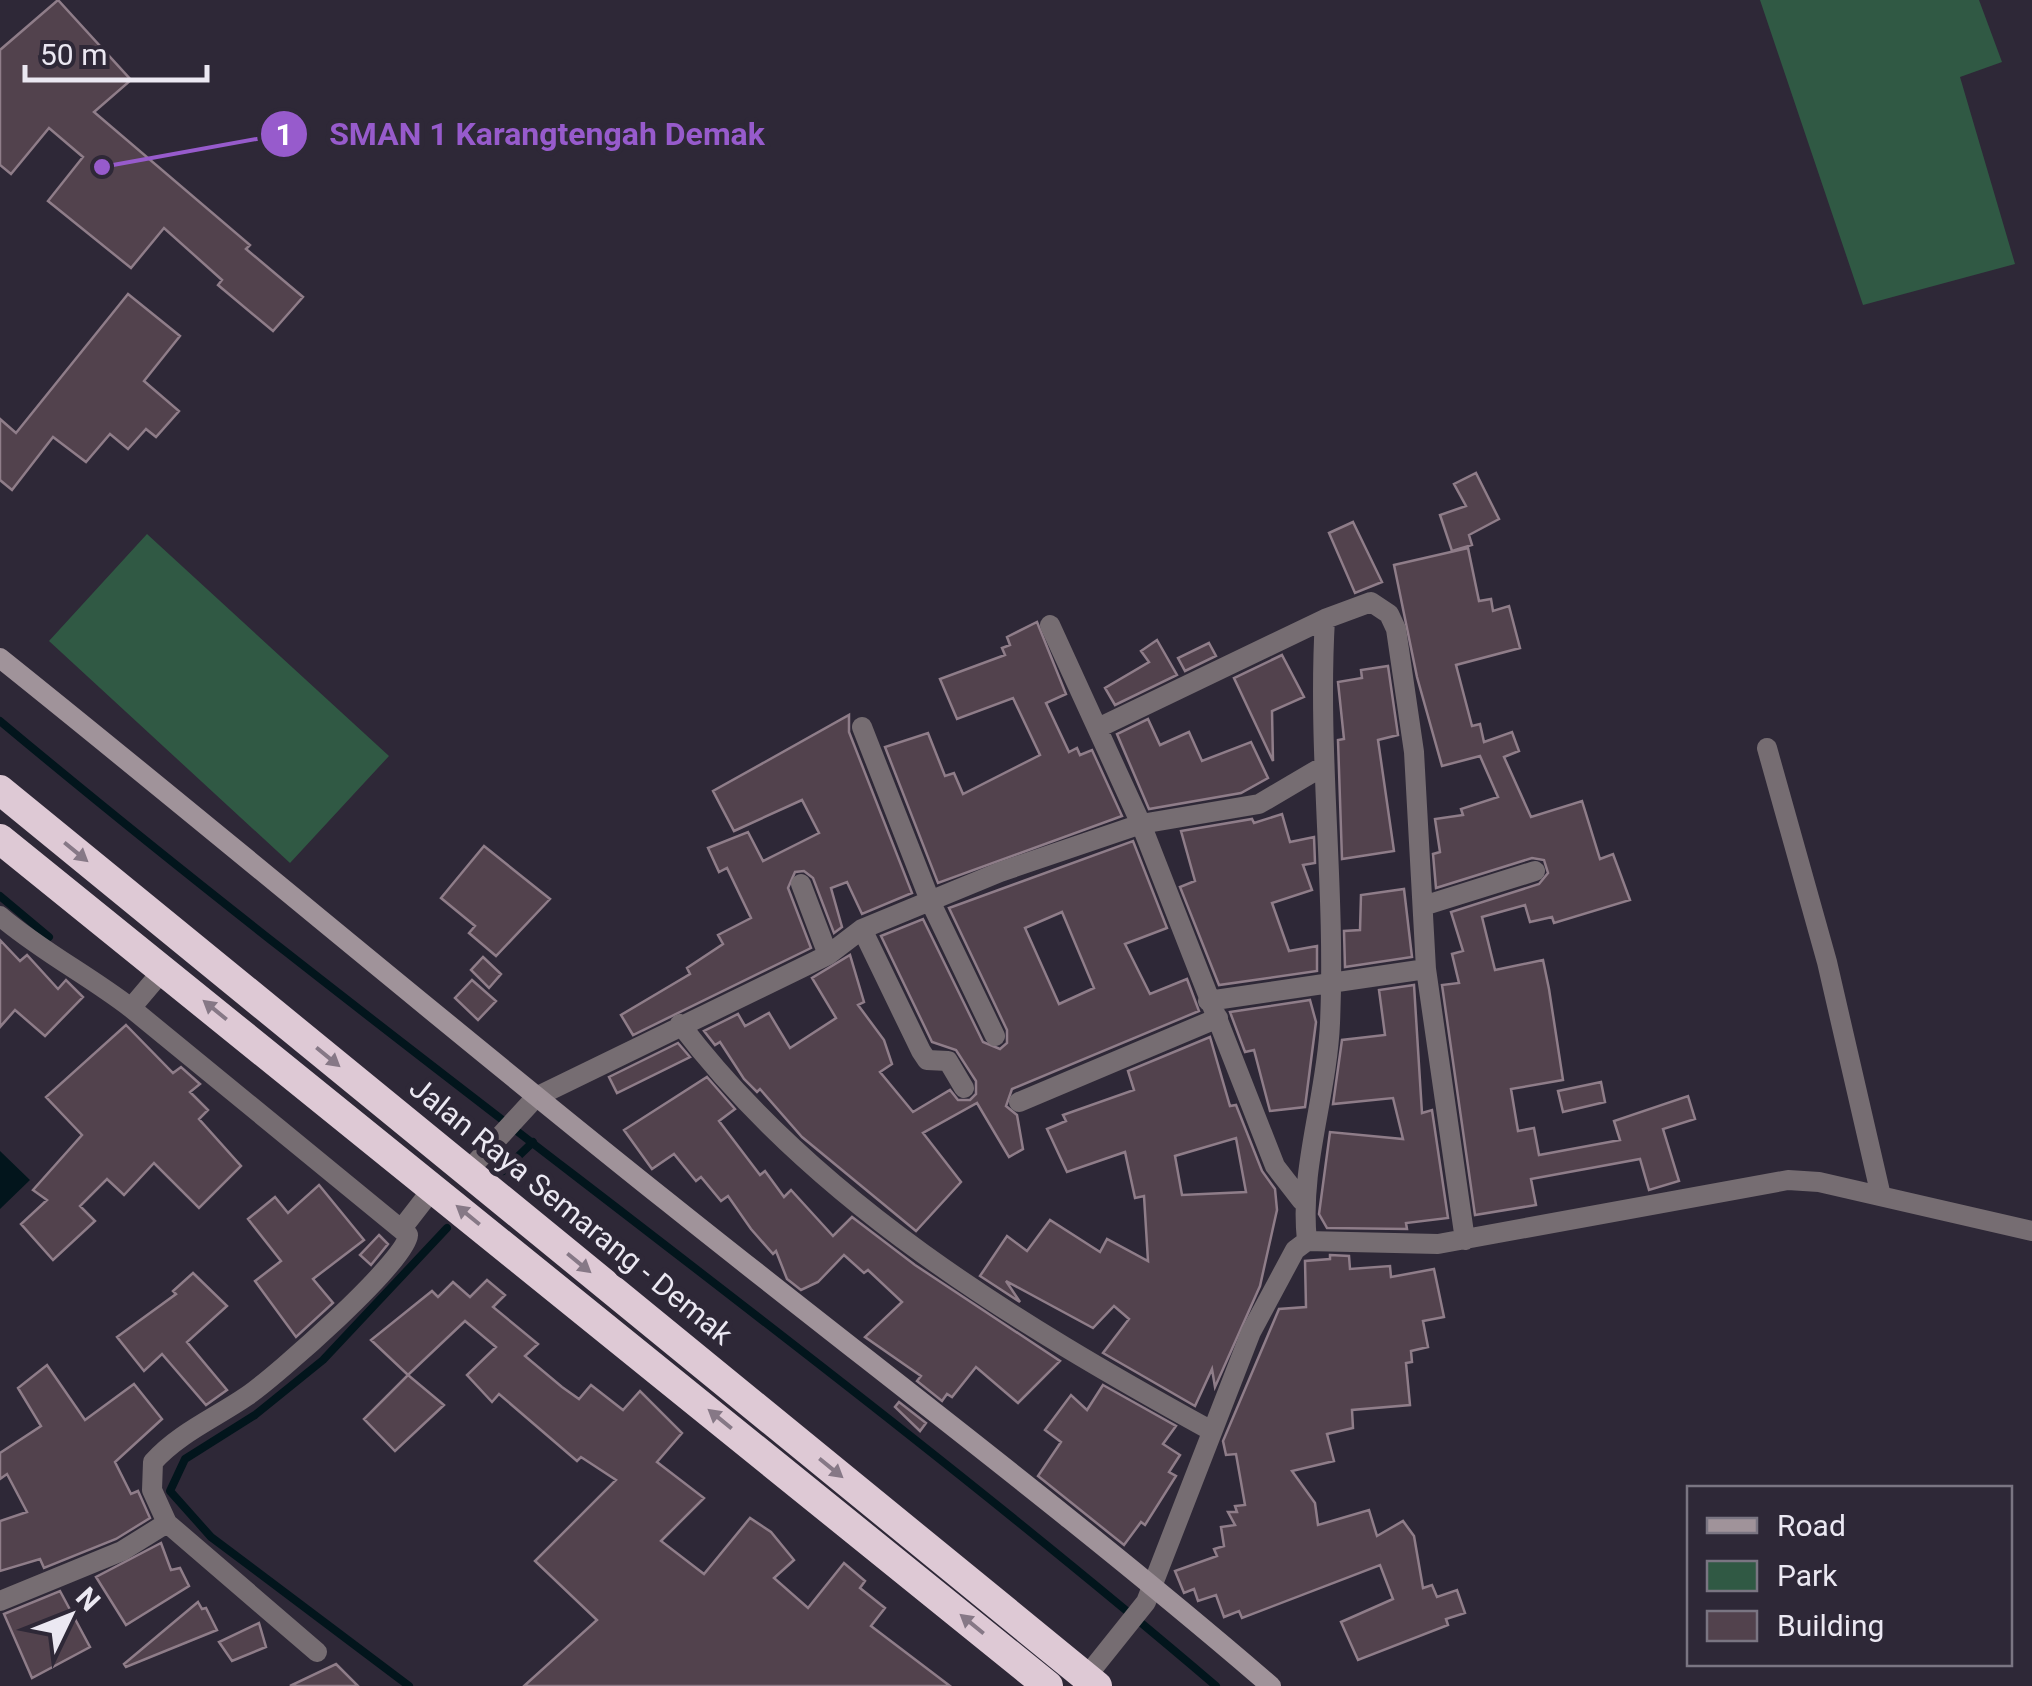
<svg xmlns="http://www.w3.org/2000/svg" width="2032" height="1686" viewBox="0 0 2032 1686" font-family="Roboto,sans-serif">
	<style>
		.green { fill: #305944 }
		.water { fill: #02151c }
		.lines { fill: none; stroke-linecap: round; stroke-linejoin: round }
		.stream { stroke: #02151c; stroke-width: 8 }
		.building { fill: #52424d; stroke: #8f7d89; stroke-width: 2.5; fill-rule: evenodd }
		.street { stroke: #766d72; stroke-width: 20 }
		.secondary { stroke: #a0939a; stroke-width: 20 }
		.highway { stroke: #dec9d5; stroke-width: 30 }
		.oneway { fill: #867886 }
		.labels { text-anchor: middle; stroke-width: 10; stroke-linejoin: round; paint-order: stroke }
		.street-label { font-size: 30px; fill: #ebe8f2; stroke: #2e2837 }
		.leader { fill: none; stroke: #975bcc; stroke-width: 4 }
		.callout-dot { fill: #975bcc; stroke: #2e2837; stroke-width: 4 }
		.mark-label { font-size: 30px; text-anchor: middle; font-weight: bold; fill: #fff }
		.callout-label { font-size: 32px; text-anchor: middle; font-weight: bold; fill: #975bcc; stroke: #2e2837; stroke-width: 10; stroke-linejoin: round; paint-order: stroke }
	</style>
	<rect width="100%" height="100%" fill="#2e2837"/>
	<path class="green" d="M1760 0H1979L2002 62 1960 77 2015 264 1863 305Z
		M147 534 389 756 290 863 49 641Z"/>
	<path class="water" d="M0 1151 30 1180 0 1209Z"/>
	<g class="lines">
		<path class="stream" d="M0 721C397 1053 822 1350 1216 1686
			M0 896 49 937
			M503 1171 533 1142
			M409 1686 211 1537 170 1491 185 1459 255 1415 323 1360 447 1228"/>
	</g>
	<path class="building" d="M58 0 131 80 94 112 250 245 246 249 303 297 273 331 218 285 222 280 164 228 131 268 48 201 83 157 49 128 11 174 0 165V50Z
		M128 294 180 336 144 381 179 411 156 437 146 429 128 449 110 434 86 462 53 437 12 490 0 480V419L16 433Z
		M1476 473 1499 519 1469 535 1472 545 1452 551 1440 515 1466 506 1454 484Z
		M1353 522 1382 582 1355 593 1329 533Z
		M1468 548 1479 601 1491 599 1493 611 1509 606 1520 648 1456 665 1472 726 1480 724 1484 742 1512 732 1519 751 1504 757 1531 817 1582 801 1600 859 1613 854 1630 900 1554 923 1552 917 1530 922 1525 905 1482 917 1495 970 1543 960 1549 989 1563 1080 1511 1089 1518 1131 1534 1128 1539 1155 1620 1140 1614 1121 1688 1096 1695 1119 1663 1129 1679 1181 1649 1190 1640 1159 1531 1179 1536 1205 1475 1215 1442 985 1459 983 1452 954 1463 951 1451 912 1539 884 1548 873 1544 860 1532 858 1436 888 1433 854 1440 852 1435 819 1463 815 1461 809 1498 797 1480 756 1442 766 1417 677 1394 565Z
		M1037 622 1066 694 1046 703 1069 752 1077 748 1080 755 1092 750 1122 816 938 883 885 747 928 733 945 776 954 773 963 794 1040 755 1013 698 957 719 940 679 1005 655 1002 648 1010 645 1007 637Z
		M1157 640 1177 675 1115 705 1105 688 1149 662 1141 651Z
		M1209 643 1216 656 1185 671 1178 658Z
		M1282 655 1304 697 1272 711 1273 761 1234 678Z
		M1388 666 1398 735 1378 740 1394 851 1342 859 1338 740 1344 739 1338 682 1362 678 1361 670Z
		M849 715V732L912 893 862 914 847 882 831 888 842 927 834 933 813 878 804 871 795 872 788 888 811 948 633 1035 621 1015 690 974 687 968 723 944 718 935 751 918 727 868 719 872 708 848 748 832 763 861 819 833 802 800 734 831 713 791Z
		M1148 719 1160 745 1189 732 1202 761 1251 742 1268 778 1241 793 1149 809 1117 734Z
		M1282 814 1290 842 1314 837 1315 863 1303 865 1312 890 1272 903 1289 951 1317 946V971L1219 985 1180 887 1195 881 1181 831 1252 819 1254 823Z
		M1133 841 1167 928 1125 944 1150 994 1187 979 1199 1011 1012 1089 1006 1106 1017 1115 1023 1149 1009 1157 977 1103 923 1133 961 1182 916 1231 802 1137 760 1089 757 1092 744 1079 720 1042 715 1045 704 1031 738 1014 745 1026 769 1013 790 1048 836 1018 812 978 850 955 864 1002 858 1005 884 1040 892 1064 880 1072 913 1112 950 1090 958 1100H970L976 1094V1081L956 1050 932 1042 881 936 923 919 983 1042 1000 1049 1007 1043V1030L949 908ZM1062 912 1094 988 1059 1004 1025 928Z
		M484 846 550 899 496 956 469 933 475 926 441 898Z
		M1404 889 1412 957 1345 967 1344 931 1360 930 1361 895Z
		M0 940 20 961 27 955 58 989 66 980 83 997 45 1036 15 1010 0 1027Z
		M483 957 501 974 489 988 471 970Z
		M472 980 496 1001 478 1020 455 998Z
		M1414 985 1422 1113 1432 1110 1448 1218 1406 1223 1407 1229 1327 1228 1319 1214 1330 1132 1403 1139 1393 1098 1333 1104 1342 1040 1385 1035 1379 990Z
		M1310 1000 1316 1022 1305 1107 1270 1111 1254 1050 1245 1052 1230 1012Z
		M126 1025 173 1073 181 1067 200 1084 190 1092 208 1110 199 1119 241 1166 199 1208 154 1163 124 1195 107 1179 80 1206 95 1221 53 1260 21 1224 47 1200 33 1190 82 1135 46 1097Z
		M1210 1037 1230 1106 1236 1105 1262 1171 1275 1189 1277 1210 1260 1286 1215 1387 1212 1369 1195 1406 1103 1353 1129 1319 1114 1306 1093 1328 1006 1281 1020 1302 980 1276 1007 1236 1027 1251 1050 1220 1100 1252 1107 1239 1148 1261 1144 1196 1135 1198 1125 1152 1067 1172 1047 1129 1066 1121 1063 1115 1134 1090 1128 1071ZM1236 1138 1246 1192 1182 1195 1175 1156Z
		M678 1043 690 1057 617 1093 609 1077Z
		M707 1077 735 1109 719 1121 760 1175 765 1171 784 1197 791 1190 833 1236 852 1217 915 1265 1060 1361 1018 1403 976 1367 952 1397 947 1394 942 1401 917 1381 921 1376 865 1337 902 1302 868 1270 864 1273 844 1255 818 1282 801 1290 787 1279 776 1251 773 1254 751 1229 728 1196 721 1201 701 1177 696 1181 674 1154 652 1169 624 1130Z
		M1601 1082 1605 1102 1563 1112 1558 1091Z
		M319 1185 364 1240 313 1279 333 1303 296 1337 255 1281 281 1261 248 1219 275 1197 288 1213Z
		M379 1235 388 1244 371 1265 360 1255Z
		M1330 1255 1349 1256 1350 1269 1390 1266 1391 1277 1434 1269 1444 1317 1423 1321 1428 1347 1411 1351 1412 1362 1406 1363 1410 1405 1352 1410 1353 1428 1327 1434 1334 1461 1292 1471 1315 1503 1318 1525 1369 1510 1377 1536 1403 1521 1414 1536 1423 1588 1432 1585 1437 1597 1457 1590 1465 1613 1446 1619 1448 1625 1358 1660 1341 1622 1393 1599 1380 1565 1242 1618 1239 1611 1224 1617 1216 1595 1198 1601 1194 1589 1184 1593 1175 1571 1217 1556 1214 1549 1224 1546 1221 1527 1235 1525 1228 1512H1237L1235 1506 1245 1505 1236 1454 1226 1455 1223 1441 1279 1309 1306 1307 1305 1261 1330 1259Z
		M193 1273 227 1306 187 1342 227 1390 206 1405 162 1354 144 1371 117 1337 176 1294 173 1291Z
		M487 1280 505 1295 493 1307 538 1344 525 1356 562 1387 579 1399 591 1385 623 1410 640 1391 682 1433 657 1462 704 1498 661 1541 704 1574 750 1518 771 1532 794 1560 774 1578 808 1608 844 1563 865 1581 860 1588 885 1608 871 1626 950 1686H524L597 1620 535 1561 616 1480 581 1457 577 1461 499 1394 492 1402 467 1375 496 1347 465 1321 408 1375 371 1340 432 1291 438 1297 453 1282 470 1297Z
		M47 1365 85 1420 134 1384 162 1419 115 1462 131 1494 138 1491 150 1518 116 1539 44 1568 40 1559 0 1571V1521L27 1512 7 1474 0 1479V1453L41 1426 18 1388Z
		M408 1375 444 1405 395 1451 364 1419Z
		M1103 1385 1176 1426 1163 1444 1180 1455 1169 1472 1176 1476 1145 1525 1141 1522 1124 1545 1038 1476 1061 1442 1045 1430 1071 1395 1087 1410Z
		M899 1402 926 1423 920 1431 895 1407Z
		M161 1543 171 1570 180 1568 189 1586 126 1625 96 1577Z
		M60 1591 90 1647 32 1678 4 1614Z
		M198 1602 202 1609 206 1608 217 1630 126 1667 124 1664Z
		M259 1623 266 1647 232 1661 219 1642Z
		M336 1664 358 1686H290Z"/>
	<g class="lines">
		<path class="street" d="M1050 625 1141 824 1275 1166 1302 1201
			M862 727 931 903 995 1036
			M1098 728 1325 619 1371 602 1389 614 1396 629 1414 752 1426 969 1465 1240
			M1767 748 1827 962 1881 1196
			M801 884 828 955
			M1423 906 1535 871
			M0 916C41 951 88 975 131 1008L408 1235C407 1261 275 1377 247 1396 215 1418 179 1433 153 1462L152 1490 167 1523 122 1551 0 1601
			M862 929 921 1051 927 1060 948 1061 964 1088
			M1208 1001 1426 969
			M131 1008 164 969
			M680 1024C815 1202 1016 1323 1210 1430
			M1019 1102 1218 1018
			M468 1171 536 1097 828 955 862 929 1000 872 1141 824 1259 804 1322 767
			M403 1227 434 1187
			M1307 1241C1299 1168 1327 1096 1330 1023 1336 887 1317 754 1325 619
			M167 1523 317 1652
			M1086 1677 1146 1602 1251 1332 1295 1250 1307 1241 1438 1244 1788 1180 1819 1182 2032 1231"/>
		<path class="secondary" d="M0 658C225 838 444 1024 669 1203 870 1364 1076 1518 1271 1686"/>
		<path class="highway" d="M0 790 1097 1686
			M0 839 1048 1686"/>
	</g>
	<defs><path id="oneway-solid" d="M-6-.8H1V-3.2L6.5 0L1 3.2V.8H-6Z" transform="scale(2.5)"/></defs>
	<g class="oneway">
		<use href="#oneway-solid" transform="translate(76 852) rotate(39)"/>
		<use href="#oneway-solid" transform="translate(215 1010) rotate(-141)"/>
		<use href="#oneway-solid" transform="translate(328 1057) rotate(39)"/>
		<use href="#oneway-solid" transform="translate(468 1215) rotate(-141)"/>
		<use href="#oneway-solid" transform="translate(579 1263) rotate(39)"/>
		<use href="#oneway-solid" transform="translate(720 1419) rotate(-141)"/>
		<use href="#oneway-solid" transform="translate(831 1468) rotate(39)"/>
		<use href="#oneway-solid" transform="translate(972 1624) rotate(-141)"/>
	</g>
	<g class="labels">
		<g class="street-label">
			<text transform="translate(571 1211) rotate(39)" y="10">Jalan Raya Semarang - Demak</text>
		</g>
	</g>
	<path class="leader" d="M102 167L284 134"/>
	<g class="callout-dot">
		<circle cx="102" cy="167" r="10"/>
		<circle cx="284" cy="134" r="25"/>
	</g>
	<g class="mark-label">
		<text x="284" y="145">1</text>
	</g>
	<g class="callout-label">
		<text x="547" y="145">SMAN 1 Karangtengah Demak</text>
	</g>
	<rect x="1687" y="1486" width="325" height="180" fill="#2e2837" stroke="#7a7582" stroke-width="2.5"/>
	<rect x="1707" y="1518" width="50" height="15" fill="#a0939a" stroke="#7a7582" stroke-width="2.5"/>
	<text x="1777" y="1536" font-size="30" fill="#ebe8f2">Road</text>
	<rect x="1707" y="1561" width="50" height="30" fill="#305944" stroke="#7a7582" stroke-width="2.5"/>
	<text x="1777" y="1586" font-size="30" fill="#ebe8f2">Park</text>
	<rect x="1707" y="1611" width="50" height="30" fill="#52424d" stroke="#7a7582" stroke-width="2.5"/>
	<text x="1777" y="1636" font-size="30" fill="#ebe8f2">Building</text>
	<g transform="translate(70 1616) rotate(47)" stroke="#2e2837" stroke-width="8" paint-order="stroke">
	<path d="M0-8L18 38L0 25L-18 38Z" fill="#ebe8f2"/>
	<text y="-15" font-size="28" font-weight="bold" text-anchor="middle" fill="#ebe8f2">N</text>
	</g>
	<path d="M25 65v15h182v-15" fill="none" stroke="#ebe8f2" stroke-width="5"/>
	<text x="40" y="65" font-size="30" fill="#ebe8f2" stroke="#2e2837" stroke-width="8" paint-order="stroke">50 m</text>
</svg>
